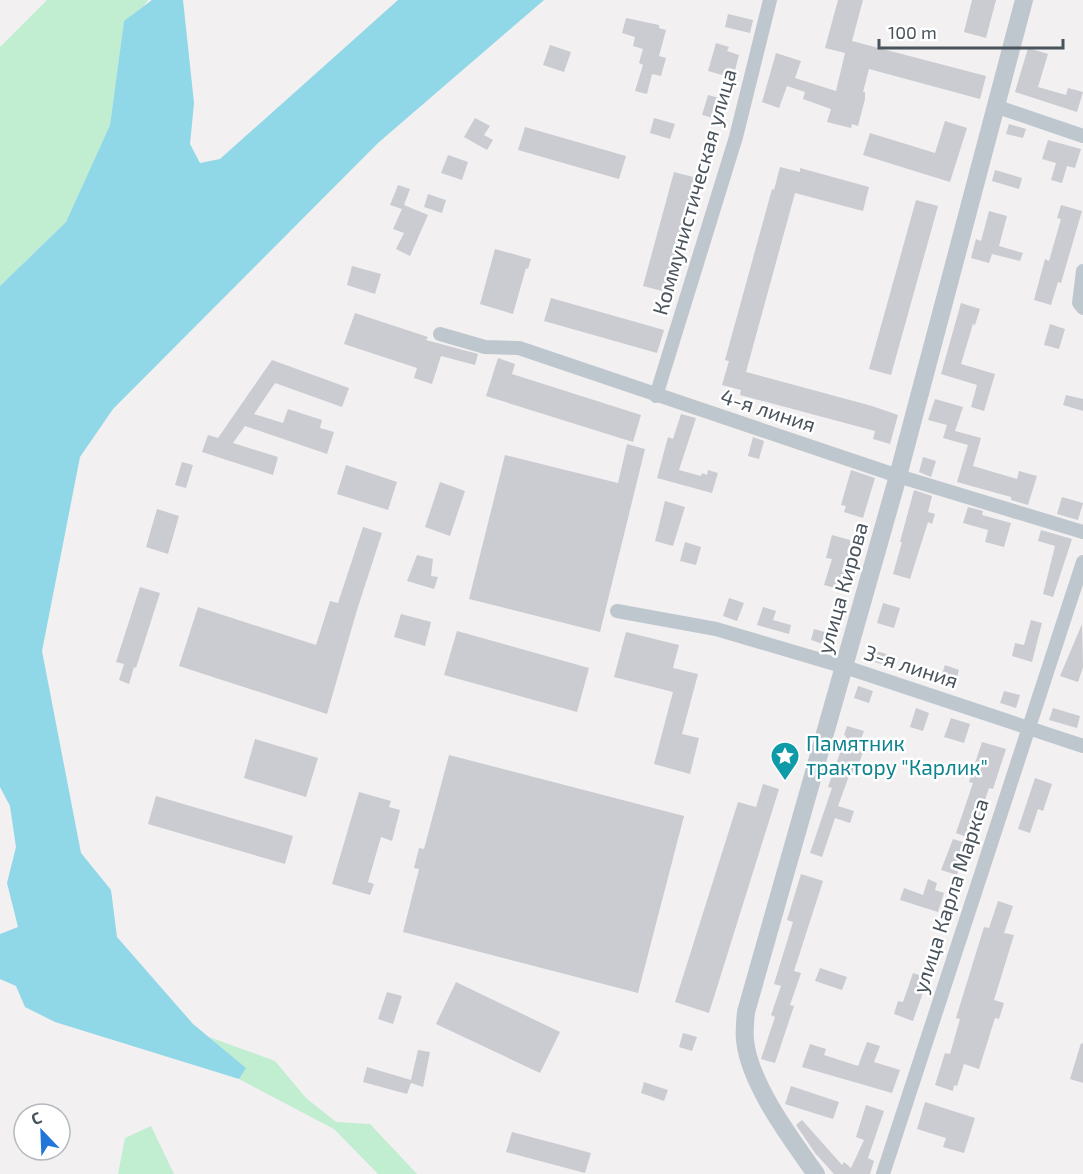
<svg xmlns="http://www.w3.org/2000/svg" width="1083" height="1174" viewBox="0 0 1083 1174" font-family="'Exo 2',sans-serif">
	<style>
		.green { fill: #c1edd1 }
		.water { fill: #90d7e8 }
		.building { fill: #caccd2 }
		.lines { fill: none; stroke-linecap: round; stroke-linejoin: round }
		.minor { stroke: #bfc7ce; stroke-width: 14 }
		.tertiary { stroke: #bfc7ce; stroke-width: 18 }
		.labels { text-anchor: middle; stroke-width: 5; stroke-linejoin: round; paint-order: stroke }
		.street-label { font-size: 21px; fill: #49535c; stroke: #fff }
		.culture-label { font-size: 21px; fill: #0d838f; stroke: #fff; text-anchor: start }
	</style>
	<rect width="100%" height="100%" fill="#f2f0f0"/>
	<path class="green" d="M47 0H148L144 6 124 22 110 125 66 222 0 286V47Z
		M209 1037 275 1061 306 1098 336 1122 370 1124 417 1174H378L334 1129 239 1079 245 1068Z
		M151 1126 174 1174H118L125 1138Z"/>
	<path class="water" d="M152 0H183L194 103 190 144 200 163 220 159 398 0H544L378 143 113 409 80 457 42 651 81 853 111 890 117 937 193 1024 246 1068 239 1079 55 1022 25 1007 16 986 0 979V934L18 927 7 883 16 847 10 806 0 787V286L66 222 110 125 124 21Z"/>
	<path class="building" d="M838 0H863L852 41 986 76 980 99 869 69 863 92H865V99L858 126 852 124 851 128 827 122 831 109 803 99 805 92 787 86 779 108 762 102 776 53 801 61 795 78 836 91 845 53 825 48Z
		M972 0H996L986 38 964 32Z
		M728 14 753 20 750 33 725 27Z
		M626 18 659 25V28L666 30 659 56 666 58 661 76 652 74 647 94 635 91 643 65 639 63 643 49 633 46 635 37 622 33Z
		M716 43 729 47 727 51 739 55 733 78 708 71Z
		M550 45 571 52 564 72 543 65Z
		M1028 48 1048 54 1038 87 1066 95 1068 88 1083 92 1077 112 1015 92Z
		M708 95 726 100 721 120 702 115Z
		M475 118 490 126 484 135 493 140 487 150 464 137Z
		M654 118 675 124 670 139 650 133Z
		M945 121 967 128 950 182 863 155 870 133 935 153Z
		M1009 124 1026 129 1023 138 1006 134Z
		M525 127 626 156 619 179 518 150Z
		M1048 140 1081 149 1075 168 1067 166 1062 183 1051 180 1056 163 1042 159Z
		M448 155 468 162 462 180 441 173Z
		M780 167 800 172V168L869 187 863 211 795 193 746 372 872 406 898 415 890 444 873 439 875 431 740 395 741 390 722 385 729 361 725 360 772 189 774 190Z
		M995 170 1022 178 1019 189 992 181Z
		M674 172 697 178 666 292 643 286Z
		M398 185 410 189 404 205 428 215 410 256 396 249 404 233 393 229 402 209 390 205Z
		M428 194 446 200 442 213 424 207Z
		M916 200 938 206 891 375 869 369Z
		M1061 205 1082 211 1061 283 1058 282 1051 305 1034 300 1045 259 1049 261 1061 219 1057 218Z
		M989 211 1007 216 999 246 1023 253 1020 261 992 254 989 263 971 258 976 239 981 241Z
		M495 249 531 259 528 269 526 268 513 314 480 304Z
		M352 266 381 274 375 294 347 285Z
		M551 298 664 330 657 353 544 321Z
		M961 303 980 309 975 325 973 324 961 364 995 374 984 411 971 407 977 385 941 374Z
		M355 313 428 337 426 340 478 354 475 365 441 356 432 384 414 378 417 368 344 344Z
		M1050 324 1065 329 1059 349 1044 345Z
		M498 358 515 364 512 374 641 415 633 442 486 396Z
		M272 360 349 388 342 407 275 383 254 414 283 423 288 409 322 420 320 428 334 432 327 454 245 426 233 443 278 457 273 475 202 452 208 435 218 438Z
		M1066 395 1083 399V411L1063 405Z
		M935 399 963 407 955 431 981 438 973 466 1017 479 1019 471 1037 476 1028 505 1011 500V497L957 482 968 445 943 438 947 425 928 420Z
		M681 414 696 418 679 470 701 476 702 473 707 475 708 470 718 473 712 493 657 478 668 437 673 439Z
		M753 437 764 441 759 459 748 456Z
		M627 444 645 449 600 632 469 599 505 455 618 483Z
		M923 457 936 461 931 477 919 472Z
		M182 462 193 465 186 488 175 485Z
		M346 465 397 482 388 510 337 494Z
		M851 470 875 478 863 518 844 512 846 506 841 505Z
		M440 482 465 491 450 536 425 527Z
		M914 490 932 496 928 512 935 514 932 524 928 522 910 579 893 574 902 542H900Z
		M1062 497 1083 503 1078 520 1057 514Z
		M665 501 685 507 673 546 655 541Z
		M968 507 983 511 982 515 1011 523 1004 547 985 542 988 530 963 523Z
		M157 509 179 516 168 554 146 547Z
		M363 527 382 533 357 610 327 714 179 666 198 607 316 645 330 601 338 603Z
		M1041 530 1072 539 1053 597 1043 594 1055 546 1038 541Z
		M832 535 857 542 842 590 824 585 832 559 826 558Z
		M685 542 701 547 696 565 680 561Z
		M417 555 433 559 431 576 438 577 434 589 407 581Z
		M140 587 160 593 136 668 134 667 129 684 119 680 124 664 116 662Z
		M729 598 744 603 737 621 723 616Z
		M883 603 900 608 894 628 877 623Z
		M763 607 776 611 773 620 791 625 789 634 757 625Z
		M401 614 431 622 425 646 394 637Z
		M1031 620 1042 623 1032 662 1012 656 1015 643 1024 645Z
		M1082 624 1083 667 1078 682 1060 676Z
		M814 629 832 634 829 646 811 640Z
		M457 631 589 668 577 712 444 675Z
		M626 632 679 645 673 668 698 674 682 734 699 738 690 774 654 764 673 692 614 677Z
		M872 650 894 656 891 667 868 660Z
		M945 665 959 670 954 688 939 683Z
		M858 686 873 691 869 703 854 698Z
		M1004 691 1020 695 1016 708 1000 703Z
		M916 708 929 713 923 731 910 727Z
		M1053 708 1080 716 1077 728 1049 720Z
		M951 718 970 724 964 743 944 737Z
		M847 726 864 731 857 750 863 752 855 775 850 773 838 806 854 811 850 823 835 818 822 857 810 853 832 788 828 787 846 736 844 735Z
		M255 739 318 758 306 797 244 778Z
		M982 742 1006 749 993 789 989 788 972 839 956 833 973 783 969 782Z
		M449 755 684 816 638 993 403 932 419 869 414 868 419 848 424 849Z
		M1035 778 1052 784 1043 811 1038 809 1030 833 1018 829Z
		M763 784 779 789 709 1013 675 1002 738 802 756 807Z
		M359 792 391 801 389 807 400 810 392 841 381 837 368 882 374 884 370 895 332 884Z
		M156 796 293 836 285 864 148 824Z
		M953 839 963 842 958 857 963 858 957 875 941 870Z
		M801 874 823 881 794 971 801 973 790 1005 794 1006 775 1063 761 1059 775 1017 771 1015 781 986 774 984 793 922 787 920Z
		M928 879 937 883 935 890 944 893 938 912 900 900 904 888 923 895Z
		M998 901 1013 906 1004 933 1014 935 994 1000 1004 1003 999 1019 995 1018 979 1069 964 1064 957 1086 954 1085 953 1091 935 1085 945 1053 950 1054 960 1019 956 1018 984 927 989 928Z
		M820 968 847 977 842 990 815 981Z
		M913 973 928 978 913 1021 894 1014 898 1001 903 1002Z
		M456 982 560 1032 540 1073 436 1024Z
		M387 992 402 996 393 1024 378 1019Z
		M683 1033 697 1037 692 1051 679 1047Z
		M867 1042 880 1046 874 1062 900 1070 892 1093 802 1067 810 1044 826 1049 824 1055 858 1066Z
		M1081 1043 1083 1044V1083L1070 1079Z
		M418 1050 430 1052 423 1087 411 1083 407 1094 363 1082 367 1067 411 1080Z
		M644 1082 668 1090 664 1101 641 1093Z
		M791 1086 839 1102 833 1119 785 1104Z
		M925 1102 975 1118 964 1153 943 1147 946 1138 917 1129Z
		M866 1105 884 1111 868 1158 874 1161 870 1174H834L815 1153 796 1125 802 1120 842 1165 844 1162 851 1168 864 1140 856 1137Z
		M512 1132 591 1153 585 1173 506 1152Z"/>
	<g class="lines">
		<path class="minor" d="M995 106 1083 136
			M1083 271 1079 303 1083 308
			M440 334 485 347 519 348 898 476 1083 532
			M656 396 736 137 770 0
			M617 611 716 629 845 667 1083 746
			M883 1174 1083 562"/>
		<path class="tertiary" d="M816 1174C791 1139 749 1083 745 1040 744 1031 745 1022 746 1012L898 476 1024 0"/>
	</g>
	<defs>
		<g id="sight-pin" transform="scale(1.5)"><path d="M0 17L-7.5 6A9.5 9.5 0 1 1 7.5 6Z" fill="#0f9aa8" stroke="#fff"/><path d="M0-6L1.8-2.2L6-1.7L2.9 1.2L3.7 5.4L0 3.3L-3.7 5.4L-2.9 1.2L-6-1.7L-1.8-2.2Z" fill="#fff"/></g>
	</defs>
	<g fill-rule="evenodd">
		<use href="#sight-pin" x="785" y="756"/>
	</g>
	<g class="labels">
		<g class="street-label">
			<text transform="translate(695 192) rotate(-74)" y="7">Коммунистическая улица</text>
			<text transform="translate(768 411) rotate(18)" y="7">4-я линия</text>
			<text transform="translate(843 588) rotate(-74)" y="7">улица Кирова</text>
			<text transform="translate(911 667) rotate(18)" y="7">3-я линия</text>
			<text transform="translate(951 896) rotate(-72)" y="7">улица Карла Маркса</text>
		</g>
		<g class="culture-label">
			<text x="806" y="751">Памятник<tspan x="806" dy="24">трактору "Карлик"</tspan></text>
		</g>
	</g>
	<g transform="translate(42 1132) rotate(337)"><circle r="28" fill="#ffffff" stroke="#b6babe" stroke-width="1.5"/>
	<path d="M0-4.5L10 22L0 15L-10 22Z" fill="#2376d9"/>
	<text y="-9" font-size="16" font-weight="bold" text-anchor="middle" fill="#49535c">С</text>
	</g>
	<path d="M879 39v9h184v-9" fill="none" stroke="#49535c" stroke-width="3"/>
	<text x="888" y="39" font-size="18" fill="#49535c" stroke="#ffffff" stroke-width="4.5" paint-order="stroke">100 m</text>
</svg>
